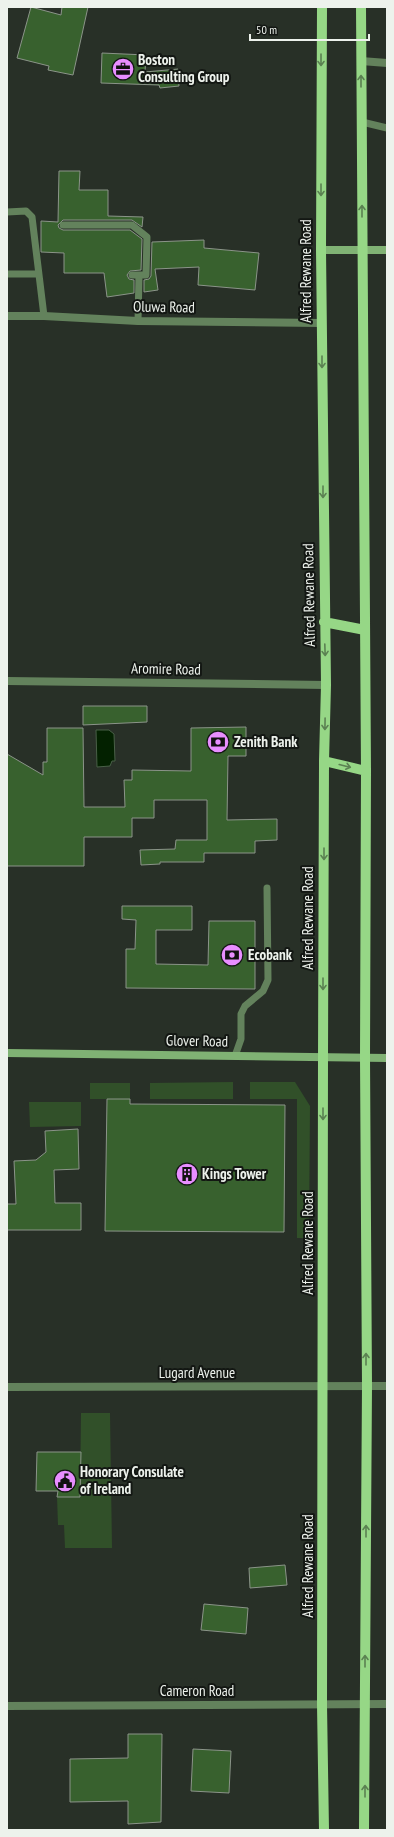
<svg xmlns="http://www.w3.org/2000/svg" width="394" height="1837" viewBox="0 0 394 1837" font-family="'PT Sans Narrow',sans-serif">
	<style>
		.green { fill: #315029 }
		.water { fill: #032100; stroke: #496047 }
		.building { fill: #38612e; stroke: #8b9489 }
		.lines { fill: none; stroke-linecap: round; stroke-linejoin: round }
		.lane { stroke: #63825c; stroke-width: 7 }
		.street { stroke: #63825c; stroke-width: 8 }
		.secondary { stroke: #80b274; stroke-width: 8 }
		.primary { stroke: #96d786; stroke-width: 10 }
		.oneway { stroke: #5b8152 }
		.labels { text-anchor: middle; stroke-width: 4; stroke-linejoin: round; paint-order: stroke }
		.poi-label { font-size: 15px; font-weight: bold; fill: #edf2ec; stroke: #131713; text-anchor: start }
		.street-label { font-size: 15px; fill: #edf2ec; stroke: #131713 }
	</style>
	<rect width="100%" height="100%" fill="#283027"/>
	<path class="green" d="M233 1082V1099H150V1083Z
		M250 1082H295L310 1106 309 1238H297V1099H250Z
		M90 1083H130V1099H90Z
		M29 1102H81V1126L30 1127Z
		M81 1413H110L112 1548H65L64 1525H58L57 1497H80Z"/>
	<path class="water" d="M96 730H109L114 734 115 761H112L110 766 97 767Z"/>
	<path class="building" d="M31 7 61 15 62 7H88L73 75 48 70 49 66 17 58Z
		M102 53 146 55 145 72 178 69 179 86 160 88 159 85 101 83Z
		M59 171H80L79 190H108V216L143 217 142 227 132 220H63L58 225 59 228 63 230H130L142 239 141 270 130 271 127 275 129 279 134 280V293L107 297 104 273H64V253L41 252V221L58 222Z
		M204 240V248L259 253 255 290 198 285 199 267 155 269 158 290 144 292V280L149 279 151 276 152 242Z
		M83 706H147V722L83 725Z
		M246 727V756H228L227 820 277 819V840L255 841V853H204V862H160V864L141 865 140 850 175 849 176 840H207V800H154V818H132V837H84V866H7V754L43 775V762H47V728H83L84 807H125L124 780H132V770L191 771V728Z
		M122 906H192V930H156V964L208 965 209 921H255V989L126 988V949H135L136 920 122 919Z
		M107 1099H130V1104L285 1105 284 1232 105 1231Z
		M78 1129 79 1169 54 1170 55 1203H81V1230H7V1204H16L14 1161 36 1160 46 1152 45 1131Z
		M37 1452H81L80 1497H57L58 1491H36Z
		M285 1565 287 1585 250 1588 249 1568Z
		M204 1604 248 1608 246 1634 201 1630Z
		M128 1734H162L161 1822 128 1824V1801L70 1802V1759L128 1758Z
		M193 1749 231 1751 229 1793 191 1791Z"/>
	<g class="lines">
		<path class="lane" d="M362 122 387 128
			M7 212 26 211 32 217 44 316
			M63 225H132L147 237 146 275H139
			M7 274H38
			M132 275H139L138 321
			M235 1056 241 1039V1014L245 1006 263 991 268 980 267 888"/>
		<path class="street" d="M361 61 387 63
			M7 316H44L138 321 321 323
			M7 681 326 685
			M7 1387 387 1386
			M7 1706 387 1704"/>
		<path class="secondary" d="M321 250H387
			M7 1053 387 1058"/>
		<path class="primary" d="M322 7 321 250 326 685 324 761 323 1058 322 1705 324 1830
			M361 7 366 771 365 1058 367 1386 364 1830
			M324 622 365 630
			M324 761 366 771"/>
	</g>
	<defs><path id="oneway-shaft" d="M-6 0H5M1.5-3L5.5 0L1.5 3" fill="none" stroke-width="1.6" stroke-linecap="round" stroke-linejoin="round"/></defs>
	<g class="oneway">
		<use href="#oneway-shaft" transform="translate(321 60) rotate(90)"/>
		<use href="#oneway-shaft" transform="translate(361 81) rotate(-90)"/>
		<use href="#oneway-shaft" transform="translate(321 190) rotate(90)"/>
		<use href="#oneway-shaft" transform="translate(362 211) rotate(-90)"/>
		<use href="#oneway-shaft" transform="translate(322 362) rotate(90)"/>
		<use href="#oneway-shaft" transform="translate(323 492) rotate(90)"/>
		<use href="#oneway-shaft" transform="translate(325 650) rotate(88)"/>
		<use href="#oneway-shaft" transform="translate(325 724) rotate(91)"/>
		<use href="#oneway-shaft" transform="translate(345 766) rotate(14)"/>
		<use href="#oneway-shaft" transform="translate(324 854) rotate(90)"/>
		<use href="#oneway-shaft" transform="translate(323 984) rotate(90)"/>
		<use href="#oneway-shaft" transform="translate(323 1114) rotate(90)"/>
		<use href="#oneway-shaft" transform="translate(366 1359) rotate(-90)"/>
		<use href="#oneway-shaft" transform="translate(366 1531) rotate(-90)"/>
		<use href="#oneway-shaft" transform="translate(365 1661) rotate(-90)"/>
		<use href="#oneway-shaft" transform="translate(365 1791) rotate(-90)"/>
	</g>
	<defs>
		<g id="office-disc" transform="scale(1.15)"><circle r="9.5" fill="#e88eff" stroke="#131713"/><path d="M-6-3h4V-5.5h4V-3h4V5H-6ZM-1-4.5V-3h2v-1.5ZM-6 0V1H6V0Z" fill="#111"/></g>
		<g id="bank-disc" transform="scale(1.15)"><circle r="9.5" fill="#e88eff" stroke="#131713"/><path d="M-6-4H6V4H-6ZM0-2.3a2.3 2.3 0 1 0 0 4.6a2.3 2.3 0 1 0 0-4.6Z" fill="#111"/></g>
		<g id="building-disc" transform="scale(1.15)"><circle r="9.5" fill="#e88eff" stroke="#131713"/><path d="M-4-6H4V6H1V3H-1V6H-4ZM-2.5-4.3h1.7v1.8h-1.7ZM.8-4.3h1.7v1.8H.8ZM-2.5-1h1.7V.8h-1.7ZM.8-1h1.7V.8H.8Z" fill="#111"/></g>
		<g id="civic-disc" transform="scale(1.15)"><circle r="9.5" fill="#e88eff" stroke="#131713"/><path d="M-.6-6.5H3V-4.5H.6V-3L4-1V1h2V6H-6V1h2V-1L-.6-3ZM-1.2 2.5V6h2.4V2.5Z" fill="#111"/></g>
	</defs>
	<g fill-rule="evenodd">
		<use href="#office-disc" x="123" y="69"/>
		<use href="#bank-disc" x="218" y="742"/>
		<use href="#bank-disc" x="232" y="955"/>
		<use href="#building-disc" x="187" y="1174"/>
		<use href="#civic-disc" x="65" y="1481"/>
	</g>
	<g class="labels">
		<g class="poi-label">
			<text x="138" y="65">Boston<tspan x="138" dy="17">Consulting Group</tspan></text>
			<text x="234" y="747">Zenith Bank</text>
			<text x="248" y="960">Ecobank</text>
			<text x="202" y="1179">Kings Tower</text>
			<text x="80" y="1477">Honorary Consulate<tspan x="80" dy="17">of Ireland</tspan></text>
		</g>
		<g class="street-label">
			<text transform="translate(306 271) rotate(-90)" y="5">Alfred Rewane Road</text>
			<text transform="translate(164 307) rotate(1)" y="5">Oluwa Road</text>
			<text transform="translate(309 595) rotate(-91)" y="5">Alfred Rewane Road</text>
			<text transform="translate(166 669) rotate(1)" y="5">Aromire Road</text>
			<text transform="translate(308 918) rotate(-90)" y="5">Alfred Rewane Road</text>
			<text transform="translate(197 1041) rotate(1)" y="5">Glover Road</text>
			<text transform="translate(308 1243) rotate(-90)" y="5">Alfred Rewane Road</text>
			<text x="197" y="1378">Lugard Avenue</text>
			<text transform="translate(308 1566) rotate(-90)" y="5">Alfred Rewane Road</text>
			<text x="197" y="1696">Cameron Road</text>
		</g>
	</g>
	<rect width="394" height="1837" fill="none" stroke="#edf2ec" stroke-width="16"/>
	<path d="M250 34v6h119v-6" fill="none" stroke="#edf2ec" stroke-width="2"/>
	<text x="256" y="34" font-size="12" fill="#edf2ec" stroke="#131713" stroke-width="3" paint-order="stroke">50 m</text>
</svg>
